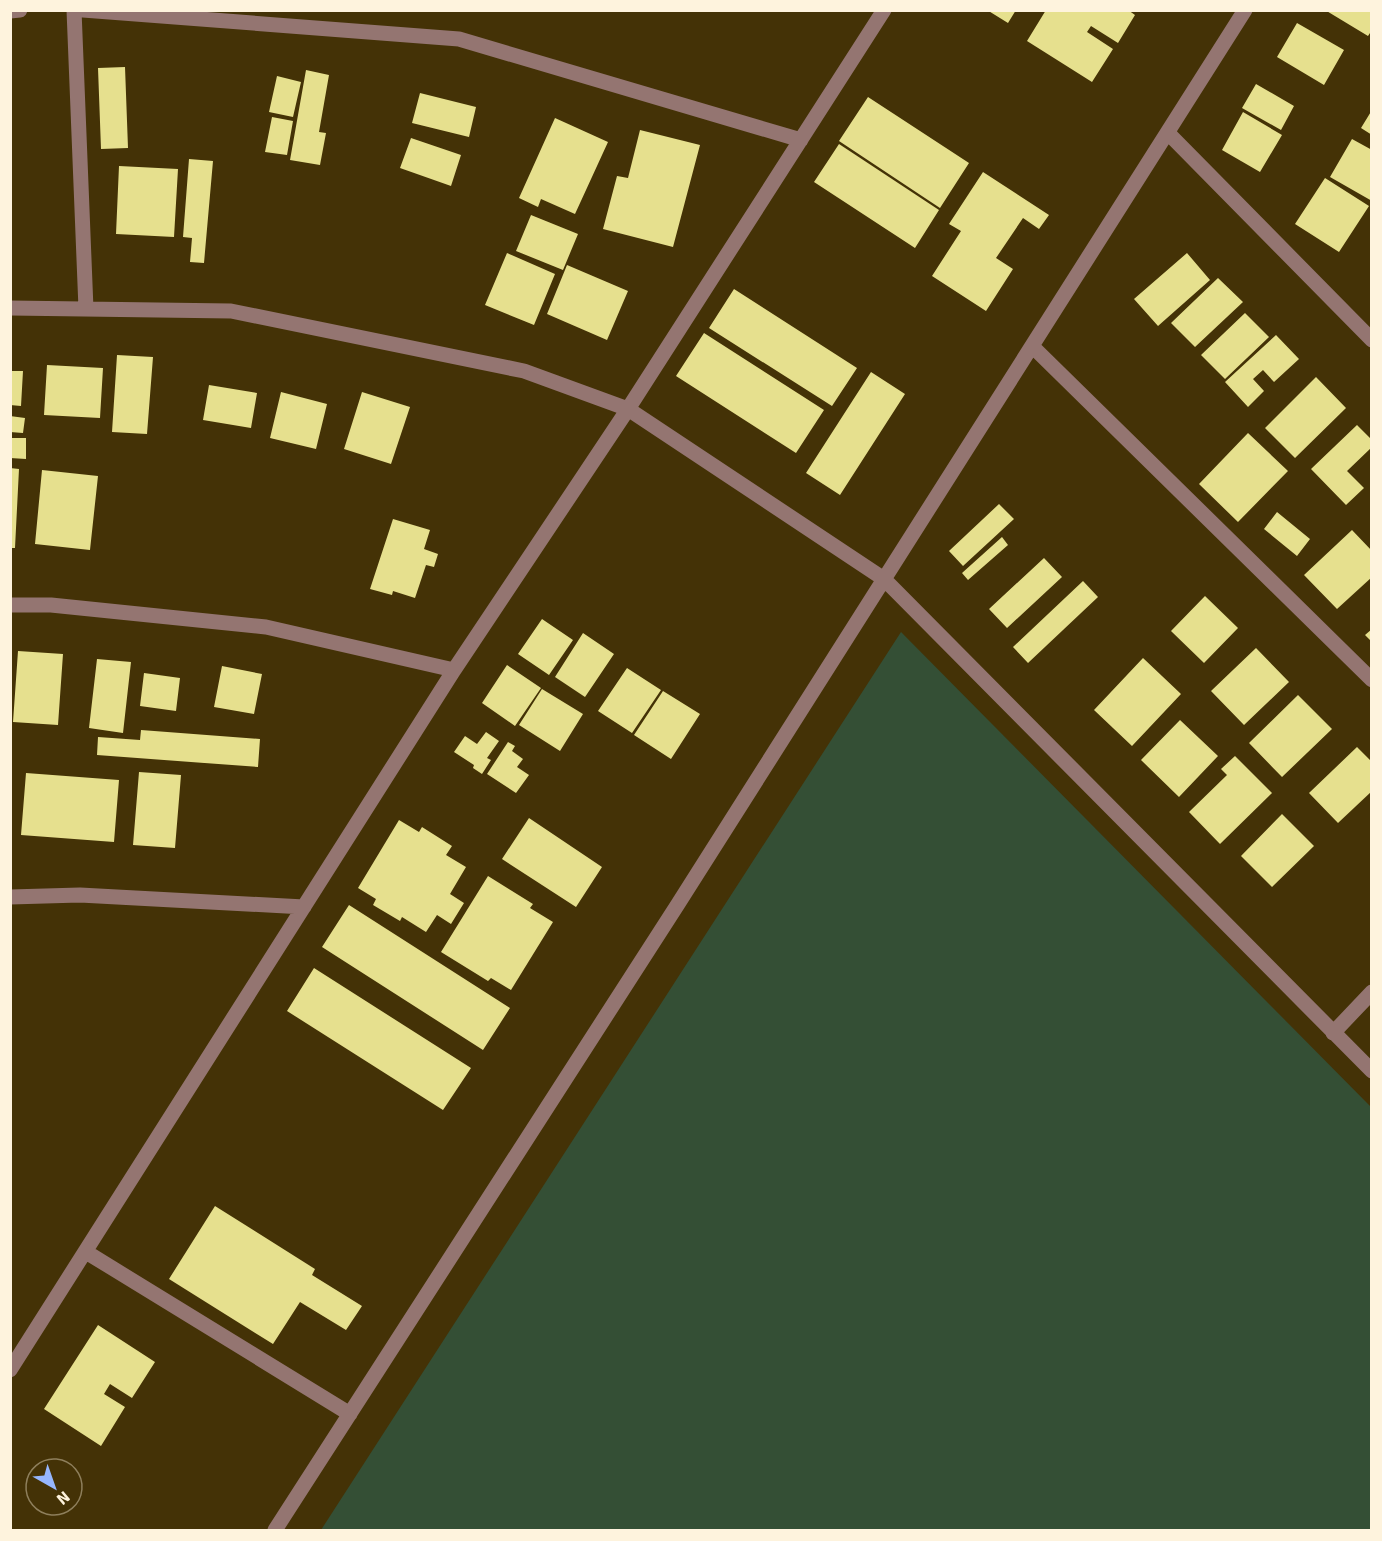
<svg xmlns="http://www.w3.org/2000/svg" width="1382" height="1541" viewBox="0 0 1382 1541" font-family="Signika,sans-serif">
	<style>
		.green { fill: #344f35 }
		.building { fill: #e6e08e }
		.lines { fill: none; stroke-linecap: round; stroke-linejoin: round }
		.minor { stroke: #947571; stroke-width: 15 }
	</style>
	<rect width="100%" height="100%" fill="#443206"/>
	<path class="green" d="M901 632 1371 1107V1530H321Z"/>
	<path class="building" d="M987 10H1016L1008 23Z
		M1046 10H1128L1135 15 1118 43 1091 26 1087 32 1113 49 1092 82 1027 41Z
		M1325 10H1372V30L1368 36Z
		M1297 23 1344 50 1324 85 1277 57Z
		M125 67 128 148 101 149 98 68Z
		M306 70 329 75 319 132 326 133 320 165 290 160Z
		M277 76 301 82 293 117 269 112Z
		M1256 84 1294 106 1281 130 1242 108Z
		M420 93 476 107 469 137 412 123Z
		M868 97 969 163 940 208 839 141Z
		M1372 110V135L1361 128Z
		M1243 112 1282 135 1260 172 1222 150Z
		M272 117 293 121 287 155 265 152Z
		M555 118 608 142 575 214 541 199 538 207 519 198Z
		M640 130 700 145 673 247 603 229 617 176 628 178Z
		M411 138 461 155 451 186 400 168Z
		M1352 139 1372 150V201L1330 177Z
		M839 144 939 210 915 248 814 182Z
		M189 159 213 161 204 263 190 262 192 238 183 237Z
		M119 166 178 169 174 237 116 234Z
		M983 172 1049 215 1039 229 1023 218 996 258 1013 269 986 311 932 276 961 231 949 224Z
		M1325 178 1369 206 1339 252 1295 224Z
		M531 215 578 234 563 270 516 251Z
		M507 253 555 274 534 325 485 305Z
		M1187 253 1210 280 1158 326 1134 299Z
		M567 265 628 291 607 340 547 314Z
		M1218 278 1243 302 1195 347 1171 323Z
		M734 289 857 368 832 406 709 328Z
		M1245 313 1269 337 1225 379 1201 355Z
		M704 333 824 410 796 453 676 376Z
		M1276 335 1299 359 1274 382 1263 370 1253 379 1264 391 1248 407 1225 382Z
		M117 355 153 357 147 434 112 432Z
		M47 365 103 368 100 418 44 415Z
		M10 371H23L21 406 10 405Z
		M871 372 905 394 840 495 806 473Z
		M1316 377 1346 408 1295 458 1265 428Z
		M209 385 257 393 251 428 203 420Z
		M281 392 327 404 316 449 270 438Z
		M362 392 410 407 391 464 344 449Z
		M10 416 25 418 23 433 10 432Z
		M1357 425 1372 440V447L1347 471 1364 488 1346 505 1311 469Z
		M1248 433 1288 471 1238 522 1199 484Z
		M10 438H26V459L10 458Z
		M10 468 19 469 15 548H10Z
		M42 470 98 476 90 550 35 544Z
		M999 504 1014 519 963 566 949 551Z
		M1277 512 1310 539 1297 556 1264 529Z
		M393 519 430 530 424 549 438 554 434 567 426 565 415 598 393 591 392 595 370 589Z
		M1352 530 1372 551V577L1337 609 1304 575Z
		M1002 537 1008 545 968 580 962 573Z
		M1044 558 1062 577 1007 628 989 609Z
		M1083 581 1098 597 1028 663 1013 647Z
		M1205 596 1238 628 1204 663 1171 631Z
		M542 619 573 640 549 675 518 654Z
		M1372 629V642L1365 635Z
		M583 633 614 654 585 697 555 677Z
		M1256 648 1289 682 1244 725 1211 691Z
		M18 651 63 654 58 725 13 722Z
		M1143 658 1181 694 1132 746 1094 710Z
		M97 659 131 662 123 733 89 728Z
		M507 665 541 688 515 726 482 703Z
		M222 666 262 674 254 714 214 707Z
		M627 668 661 690 632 733 598 711Z
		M144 673 180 678 176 711 140 706Z
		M542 689 583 714 560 751 519 725Z
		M663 691 700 714 671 759 634 735Z
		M1298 695 1332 729 1282 777 1249 743Z
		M1180 720 1218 756 1179 797 1141 760Z
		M141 730 260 739 258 767 97 755 98 737 140 740Z
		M486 732 499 741 487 758 491 760 482 774 473 768 474 765 454 752 465 736 477 744Z
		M508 742 515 746 512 751 523 759 517 767 529 775 516 793 487 774Z
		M1357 747 1372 762V791L1338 823 1309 793Z
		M1235 756 1272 793 1220 844 1189 812 1227 775 1221 769Z
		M139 772 181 775 175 848 133 845Z
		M26 773 119 780 114 842 21 835Z
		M1282 814 1314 846 1272 887 1241 856Z
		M529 818 602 867 576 907 502 859Z
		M399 820 419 832 422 827 452 846 446 855 466 867 450 894 464 903 451 924 437 915 426 932 402 917 400 921 373 905 376 899 358 888Z
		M488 876 533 904 530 908 553 922 511 990 491 978 488 981 441 952Z
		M349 905 510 1008 483 1050 322 947Z
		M314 968 471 1068 443 1110 287 1011Z
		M215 1206 315 1269 312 1275 362 1306 346 1330 300 1302 273 1344 169 1279Z
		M98 1325 155 1362 132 1398 110 1384 104 1394 125 1407 101 1446 44 1409Z"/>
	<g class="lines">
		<path class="minor" d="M74 10 86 309
			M83 10 459 39 801 140
			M10 11 20 10
			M1168 133 1372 340
			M10 308 231 311 524 371 628 409 884 579 1372 1071
			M1032 346 1372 680
			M10 605H51L266 627 454 670
			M10 897 80 895 304 907
			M1333 1033 1372 992
			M86 1252 350 1414
			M10 1370 454 670 628 409 884 10
			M275 1530 678 904 1245 10"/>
	</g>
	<rect width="1382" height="1541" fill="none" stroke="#fef3dd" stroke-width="24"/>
	<g transform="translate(54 1487) rotate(140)"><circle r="28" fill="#443206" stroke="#8e7f5c" stroke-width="1.5"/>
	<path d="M0-4.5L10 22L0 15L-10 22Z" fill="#96b6fd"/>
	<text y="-9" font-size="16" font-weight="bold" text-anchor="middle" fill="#fef3dd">N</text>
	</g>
</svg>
